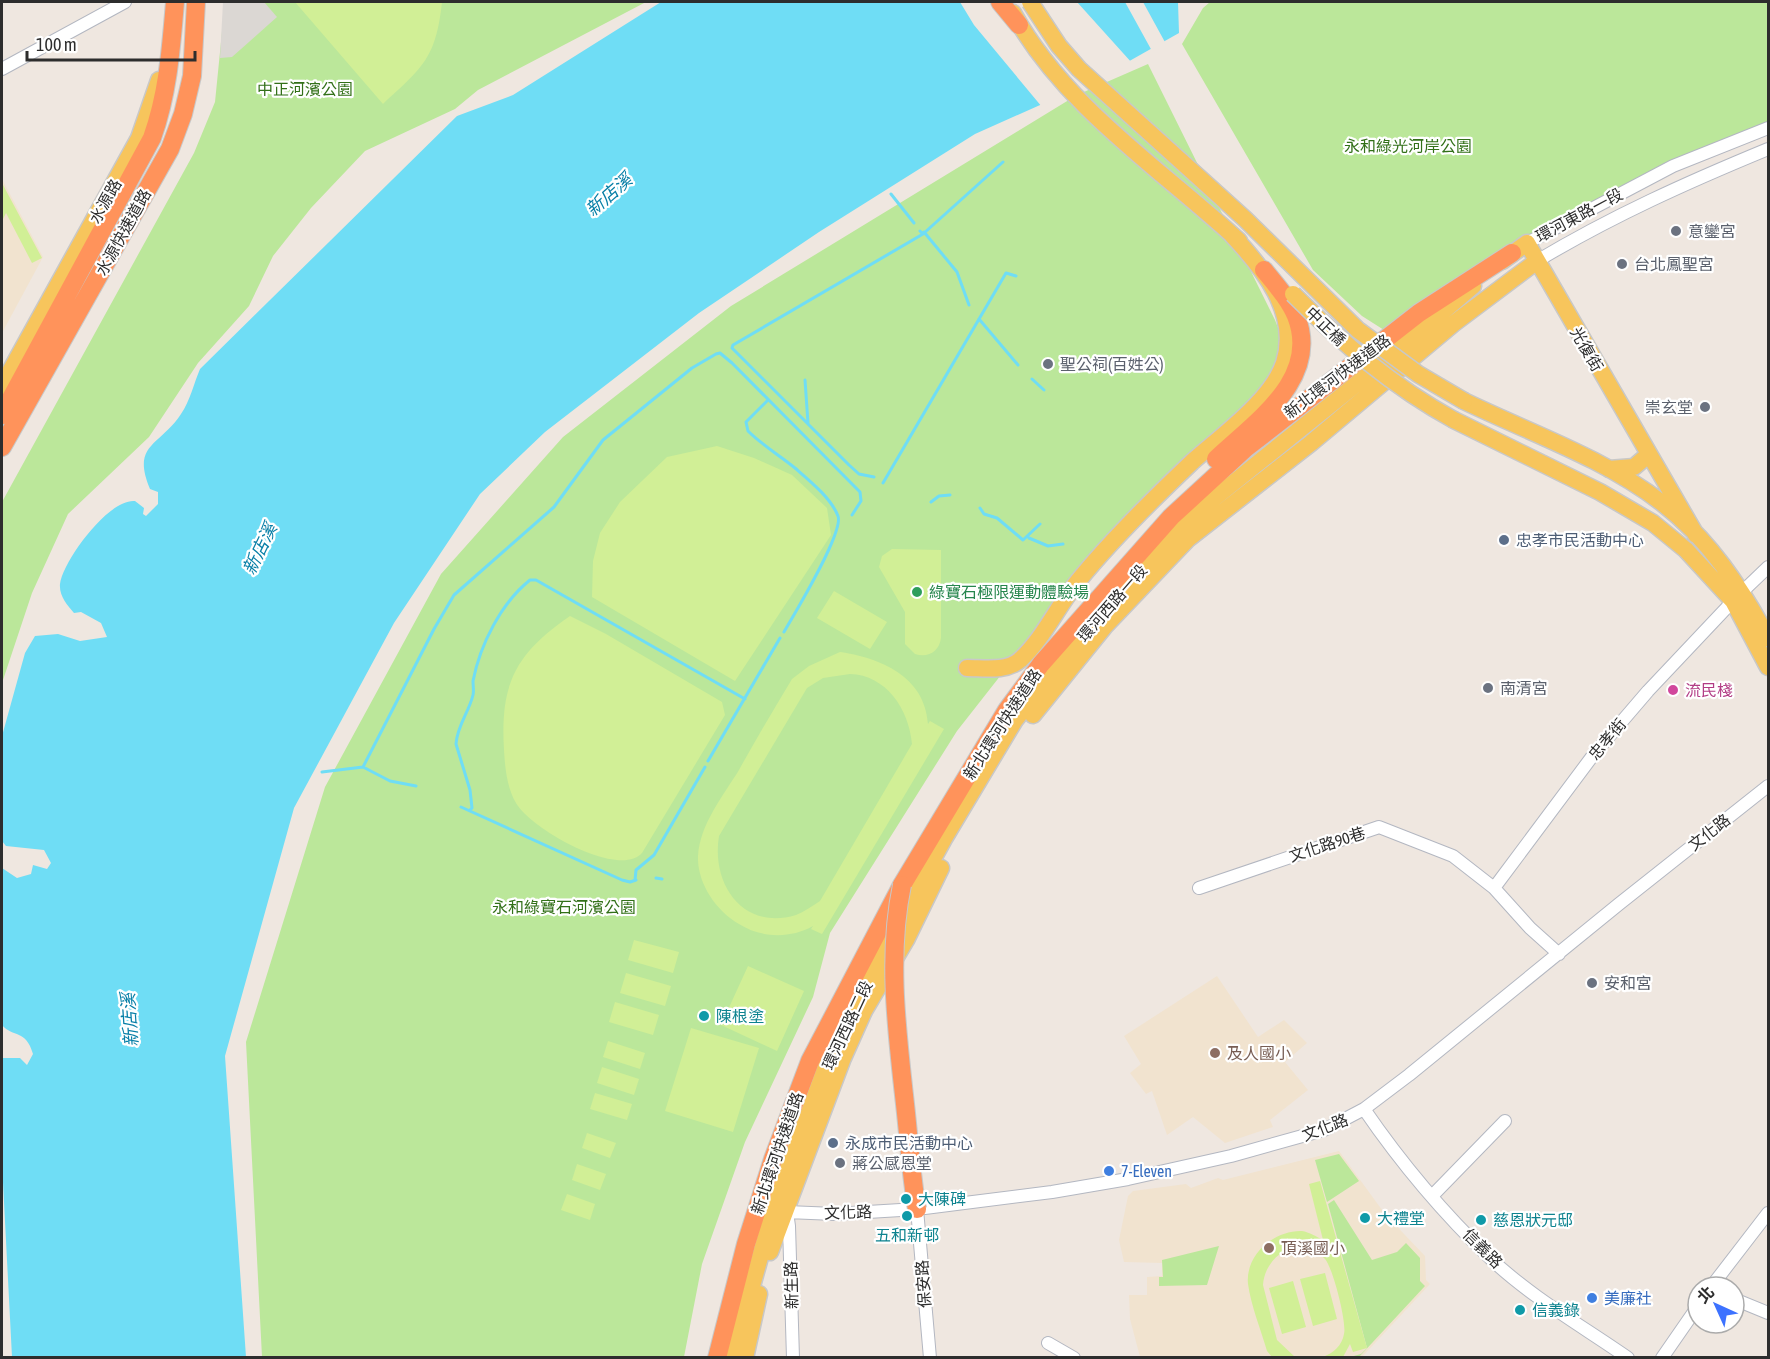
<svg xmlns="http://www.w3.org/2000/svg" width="1770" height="1359" viewBox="0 0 1770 1359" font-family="'Asap Condensed','Noto Sans TC',sans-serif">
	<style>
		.education { fill: #f1e3cf }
		.green { fill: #bbe79a }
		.pitch { fill: #d1ef96; fill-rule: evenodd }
		.plaza { fill: #dbd7d3 }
		.water { fill: #6fddf5 }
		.pier { fill: #efe7e0 }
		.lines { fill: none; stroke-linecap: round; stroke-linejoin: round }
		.stream { stroke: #6fddf5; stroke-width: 3 }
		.minor-casing { stroke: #b3b7c1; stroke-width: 14 }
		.major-casing { stroke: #c8c8c8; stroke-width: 19 }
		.highway-casing { stroke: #c8c8c8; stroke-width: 20 }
		.minor { stroke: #fff; stroke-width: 12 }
		.major { stroke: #f7c55c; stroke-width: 16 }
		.highway { stroke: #ff935b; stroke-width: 18 }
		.major-bridge-casing { stroke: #c8c8c8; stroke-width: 19; stroke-linecap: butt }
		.highway-bridge-casing { stroke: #c8c8c8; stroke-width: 20; stroke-linecap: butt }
		.major-bridge { stroke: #f7c55c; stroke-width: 16 }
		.highway-bridge { stroke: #ff935b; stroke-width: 18 }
		.worship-dot { fill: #6b7280; stroke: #fff; stroke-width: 2 }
		.service-dot { fill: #5c6f8a; stroke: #fff; stroke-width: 2 }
		.leisure-dot { fill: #2e9e5b; stroke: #fff; stroke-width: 2 }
		.hotel-dot { fill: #d1479c; stroke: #fff; stroke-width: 2 }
		.culture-dot { fill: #0f9aa8; stroke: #fff; stroke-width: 2 }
		.education-dot { fill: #8d6e63; stroke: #fff; stroke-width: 2 }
		.shop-dot { fill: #3f7fe0; stroke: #fff; stroke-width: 2 }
		.labels { text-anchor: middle; stroke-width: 4.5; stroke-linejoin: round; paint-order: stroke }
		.park-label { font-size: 16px; fill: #327018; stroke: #fff }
		.street-label { font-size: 16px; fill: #2d2d2d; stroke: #fff }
		.worship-label { font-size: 16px; fill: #5b616d; stroke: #fff; text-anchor: start }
		.service-label { font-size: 16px; fill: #4e5e75; stroke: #fff; text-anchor: start }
		.leisure-label { font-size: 16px; fill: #27864d; stroke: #fff; text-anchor: start }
		.hotel-label { font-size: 16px; fill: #b23c85; stroke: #fff; text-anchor: start }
		.culture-label { font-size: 16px; fill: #0d838f; stroke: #fff; text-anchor: start }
		.education-label { font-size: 16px; fill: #785e54; stroke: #fff; text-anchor: start }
		.shop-label { font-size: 16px; fill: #366cbe; stroke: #fff; text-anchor: start }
		.water-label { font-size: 18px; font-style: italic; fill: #077fa7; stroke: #fff }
	</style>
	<rect width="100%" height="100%" fill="#efe7e0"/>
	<path class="education" d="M2 179 43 257 2 333Z
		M1217 976 1258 1037 1284 1020 1307 1043 1285 1062 1308 1090 1270 1120 1273 1127 1225 1143 1193 1117 1167 1135 1152 1091 1146 1094 1130 1073 1141 1064 1124 1036Z
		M1339 1151 1385 1214 1425 1256 1426 1280 1430 1284 1362 1357H1140L1130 1319 1129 1295H1147V1277L1162 1276V1263L1124 1262 1119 1240 1128 1196 1133 1191 1186 1184 1191 1188 1218 1178 1223 1180Z"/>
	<path class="green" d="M225 2H646L478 90 455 109 365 151 311 208 273 256 249 306 198 363 149 437 68 514 32 593 2 683V502L194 153 215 102Z
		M1210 2H1768V129L1640 179 1384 330 1362 316 1313 270 1182 44 1203 8Z
		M1148 64 1275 320 1294 369 1056 605 957 731 830 933 813 997 745 1142 702 1264 684 1357H262L246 1042 325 787 441 574 563 437 731 306 1077 95Z
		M1339 1154 1359 1181 1327 1202 1315 1160Z
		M1334 1200 1372 1260 1397 1252 1406 1243 1420 1258V1281L1425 1286 1359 1357H1350L1361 1354 1367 1348 1328 1204Z
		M1219 1246 1207 1285 1159 1286V1277H1163L1162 1260Z"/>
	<path class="pitch" d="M295 2H442C436 58 423 67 383 104Z
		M2 183 42 258 32 263 6 213 2 221Z
		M717 446 754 458 792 475 827 508 831 535 735 681 592 597 593 561 600 533 620 502 667 457Z
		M892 549 941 550V638C939 652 928 658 915 654L905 644V612L879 567 882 556Z
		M834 591 887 622 870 649 817 618Z
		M570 616 606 634 722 702 725 715 642 853C619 879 531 829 516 803 507 788 505 768 504 750 500 684 515 654 570 616Z
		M840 652C880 658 925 676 928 724L930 721 944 729 822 934 811 929 813 926C790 939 761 938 739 924 716 911 697 883 698 856 700 824 723 796 739 770 756 739 774 709 792 679L809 666ZM850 674C886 675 909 709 912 744L820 901C812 906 804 912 796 915 743 931 711 884 719 836L807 688 823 678Z
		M634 940 679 952 673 973 628 960Z
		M748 966 804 991 777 1051 721 1025Z
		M626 973 671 986 665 1006 620 993Z
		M615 1002 659 1015 653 1035 609 1022Z
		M691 1028 759 1048 733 1132 665 1111Z
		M608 1041 645 1053 640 1069 603 1057Z
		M602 1067 639 1079 634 1095 597 1083Z
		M595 1093 632 1104 627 1120 590 1109Z
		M587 1133 616 1143 610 1158 582 1148Z
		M577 1164 606 1174 600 1190 572 1180Z
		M1320 1181 1367 1348 1353 1352 1350 1344 1343 1357H1323C1333 1353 1342 1346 1344 1334 1347 1323 1333 1268 1325 1259 1301 1233 1265 1254 1263 1285L1277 1340 1295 1357H1272L1267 1351C1261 1330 1251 1306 1248 1284 1245 1255 1274 1230 1302 1231 1309 1232 1317 1237 1323 1240L1309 1184Z
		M567 1194 595 1204 590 1220 561 1210Z
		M1325 1273 1337 1319 1313 1326 1300 1279Z
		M1293 1281 1306 1327 1282 1334 1269 1288Z"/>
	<path class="plaza" d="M223 2H264L277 17 232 57 220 58Z"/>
	<path class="water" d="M661 2H1178L1179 33 1094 81 975 134 819 232 699 313 545 432 480 494 394 623 294 808 225 1056 246 1357H12L2 1163V1058H20L27 1065 33 1054C26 1029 13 1038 2 1025V868L17 878 31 874 33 865 47 869 51 863 44 850 6 846 2 841V736L25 653 35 636 58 634 80 641 107 637 101 623 81 612 74 613C67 605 59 596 60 584 63 561 109 498 135 501L144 508 143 514 146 516 158 504V492L150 489C131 444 160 446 181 414 190 401 194 383 200 369L457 116 513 95Z"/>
	<path class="pier" d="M960 2H1077L1132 63 1096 83 1042 107 974 25Z
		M1125 2H1143L1166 44 1152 51Z"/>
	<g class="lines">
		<path class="stream" d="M891 194 914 223
			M920 231 923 234 1003 162
			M924 232 957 272 969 305
			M979 319 1018 365
			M1032 379 1044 390
			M805 380 808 423
			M768 400 746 422 748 431C762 445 779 455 795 468 810 481 831 498 838 516 844 532 795 613 784 632
			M874 477 859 474 849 465 732 348 733 345 923 234
			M883 483 1006 273 1016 276
			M931 502 939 496 950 495
			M980 508 984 514 997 518 1023 540 1040 524
			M1029 538 1048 546 1063 544
			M708 761 780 638
			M363 767 434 629 454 595 554 507 603 440 692 368 716 354 720 353 732 363 860 492 861 501 852 515
			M322 772 363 767 390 781 416 786
			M461 807 622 880 630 882 636 880
			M470 810 472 808 470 790 456 744C457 726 469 712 473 695 474 691 473 686 473 681 480 645 501 603 530 580H536L745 699
			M656 878 662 879
			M635 880 636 870 654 855 705 767"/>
		<g class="minor-casing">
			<path id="minor" d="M2 69 125 2
				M1527 243 1673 166 1768 128
				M1537 261C1612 216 1688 182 1768 149
				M1743 591 1768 567
				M1199 888 1379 827 1453 856 1494 888 1530 928 1559 954
				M1494 888 1594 754 1648 691 1733 601
				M1364 1109C1401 1163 1444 1214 1491 1259 1531 1297 1582 1326 1628 1358
				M1432 1196 1505 1121
				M778 1209 787 1212 835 1214 917 1209 1052 1192 1128 1179 1231 1156 1324 1130 1364 1109 1409 1075 1619 904 1768 786
				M917 1209 930 1358
				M787 1212 789 1226 793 1358
				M1711 1287 1768 1213
				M1734 1299 1768 1313
				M1048 1343 1074 1358
				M1662 1358 1698 1306"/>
		</g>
		<g class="major-casing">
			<path id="major" d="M1013 13C1065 107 1161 169 1239 241
				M1502 261 1527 243 1696 535
				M2 386 139 138 159 80
				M1464 401C1530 433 1604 458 1662 503 1709 539 1741 588 1768 638
				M1454 420 1600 492 1653 523 1686 550 1733 601 1768 667
				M1609 469 1634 467 1648 455
				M967 668C984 668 1006 672 1020 660 1044 638 1058 605 1079 580 1113 538 1153 499 1192 462 1221 436 1272 400 1284 363 1300 313 1263 268 1232 235
				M1033 715 1105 626 1188 539 1311 443 1453 324 1537 261
				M770 1252 843 1058 864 1011 906 940 941 868
				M732 1358 774 1207 830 1056 859 994 945 837 1015 720 1103 610 1197 512 1385 361 1473 286
				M745 1358 759 1294"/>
		</g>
		<g class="highway-casing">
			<path id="highway" d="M1000 2 1019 25
				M2 415 152 138C168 93 171 49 175 2
				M2 447 170 149 183 114 192 76 196 2
				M1216 459C1255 422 1321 379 1296 316 1289 299 1276 285 1264 270
				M717 1358 746 1244 773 1159 810 1061 902 885 1007 710 1041 664 1171 517 1246 448 1419 313 1512 253"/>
		</g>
		<use href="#minor" class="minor"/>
		<use href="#major" class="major"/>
		<use href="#highway" class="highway"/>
		<g class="major-bridge-casing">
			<path id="major-bridge" d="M1030 2 1059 46 1079 69 1245 219 1358 330 1418 374 1464 401
				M1293 294C1342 343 1392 386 1454 420"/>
		</g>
		<g class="highway-bridge-casing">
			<path id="highway-bridge" d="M902 885C887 956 897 1032 905 1104 909 1139 911 1175 917 1209"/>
		</g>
		<use href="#major-bridge" class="major-bridge"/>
		<use href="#highway-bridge" class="highway-bridge"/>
	</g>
	<g class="worship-dot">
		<circle cx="1676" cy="231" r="6"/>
		<circle cx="1622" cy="264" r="6"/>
		<circle cx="1048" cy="364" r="6"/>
		<circle cx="1705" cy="407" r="6"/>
		<circle cx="1488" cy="688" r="6"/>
		<circle cx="1592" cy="983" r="6"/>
		<circle cx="840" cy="1163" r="6"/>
	</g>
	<g class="service-dot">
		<circle cx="1504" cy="540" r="6"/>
		<circle cx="833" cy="1143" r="6"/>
	</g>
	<circle class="leisure-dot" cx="917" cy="592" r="6"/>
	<circle class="hotel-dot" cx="1673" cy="690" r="6"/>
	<g class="culture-dot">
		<circle cx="704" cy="1016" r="6"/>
		<circle cx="906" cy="1199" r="6"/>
		<circle cx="907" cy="1216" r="6"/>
		<circle cx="1365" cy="1218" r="6"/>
		<circle cx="1481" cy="1220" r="6"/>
		<circle cx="1520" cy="1310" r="6"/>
	</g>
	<g class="education-dot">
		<circle cx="1215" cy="1053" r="6"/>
		<circle cx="1269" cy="1248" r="6"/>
	</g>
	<g class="shop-dot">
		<circle cx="1109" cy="1171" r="6"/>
		<circle cx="1592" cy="1298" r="6"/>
	</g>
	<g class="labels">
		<g class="park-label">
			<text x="305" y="95">中正河濱公園</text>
			<text x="1408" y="152">永和綠光河岸公園</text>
			<text x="564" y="913">永和綠寶石河濱公園</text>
		</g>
		<g class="street-label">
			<text transform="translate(105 201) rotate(-61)" y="6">水源路</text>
			<text transform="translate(1579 215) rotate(-28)" y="6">環河東路一段</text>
			<text transform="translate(123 232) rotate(-61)" y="6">水源快速道路</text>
			<text transform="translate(1326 326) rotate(44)" y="6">中正橋</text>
			<text transform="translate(1587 349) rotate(60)" y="6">光復街</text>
			<text transform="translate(1337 376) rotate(-37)" y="6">新北環河快速道路</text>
			<text transform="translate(1112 603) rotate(-49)" y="6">環河西路一段</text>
			<text transform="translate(1002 724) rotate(-57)" y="6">新北環河快速道路</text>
			<text transform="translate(1607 739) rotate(-50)" y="6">忠孝街</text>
			<text transform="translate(1709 832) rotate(-38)" y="6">文化路</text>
			<text transform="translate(1327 844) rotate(-18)" y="6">文化路90巷</text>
			<text transform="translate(847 1025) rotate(-65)" y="6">環河西路二段</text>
			<text transform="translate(1325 1127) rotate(-21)" y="6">文化路</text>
			<text transform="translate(777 1153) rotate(-71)" y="6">新北環河快速道路</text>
			<text transform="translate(848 1212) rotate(-2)" y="6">文化路</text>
			<text transform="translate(1483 1248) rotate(45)" y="6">信義路</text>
			<text transform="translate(923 1284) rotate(-94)" y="6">保安路</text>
			<text transform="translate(791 1285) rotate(-91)" y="6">新生路</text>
		</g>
		<g class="worship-label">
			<text x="1688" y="237">意鑾宮</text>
			<text x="1634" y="270">台北鳳聖宮</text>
			<text x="1060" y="370">聖公祠(百姓公)</text>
			<text x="1693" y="413" text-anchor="end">崇玄堂</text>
			<text x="1500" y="694">南清宮</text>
			<text x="1604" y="989">安和宮</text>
			<text x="852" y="1169">蔣公感恩堂</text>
		</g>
		<g class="service-label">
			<text x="1516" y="546">忠孝市民活動中心</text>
			<text x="845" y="1149">永成市民活動中心</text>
		</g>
		<g class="leisure-label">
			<text x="929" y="598">綠寶石極限運動體驗場</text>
		</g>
		<g class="hotel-label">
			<text x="1685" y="696">流民棧</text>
		</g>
		<g class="culture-label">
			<text x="716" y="1022">陳根塗</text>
			<text x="918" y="1205">大陳碑</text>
			<text x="1377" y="1224">大禮堂</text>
			<text x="1493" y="1226">慈恩狀元邸</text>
			<text x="907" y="1241" text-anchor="middle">五和新邨</text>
			<text x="1532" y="1316">信義錄</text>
		</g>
		<g class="education-label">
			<text x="1227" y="1059">及人國小</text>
			<text x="1281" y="1254">頂溪國小</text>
		</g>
		<g class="shop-label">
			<text x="1121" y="1177">7-Eleven</text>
			<text x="1604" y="1304">美廉社</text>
		</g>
		<g class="water-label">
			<text transform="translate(609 195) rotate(-41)" y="6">新店溪</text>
			<text transform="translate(260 549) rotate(-64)" y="6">新店溪</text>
			<text transform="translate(130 1020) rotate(-94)" y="6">新店溪</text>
		</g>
	</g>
	<rect width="1770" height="1359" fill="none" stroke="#2d2d2d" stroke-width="6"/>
	<g transform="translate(1716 1305) rotate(315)"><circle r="28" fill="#ffffff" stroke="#ababab" stroke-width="1.5"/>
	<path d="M0-4.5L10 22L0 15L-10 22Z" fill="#3d72ff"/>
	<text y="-9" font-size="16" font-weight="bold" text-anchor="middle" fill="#2d2d2d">北</text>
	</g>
	<path d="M27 51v9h168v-9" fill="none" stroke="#2d2d2d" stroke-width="3"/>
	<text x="36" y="51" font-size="18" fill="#2d2d2d" stroke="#ffffff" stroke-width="4.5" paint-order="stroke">100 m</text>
</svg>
